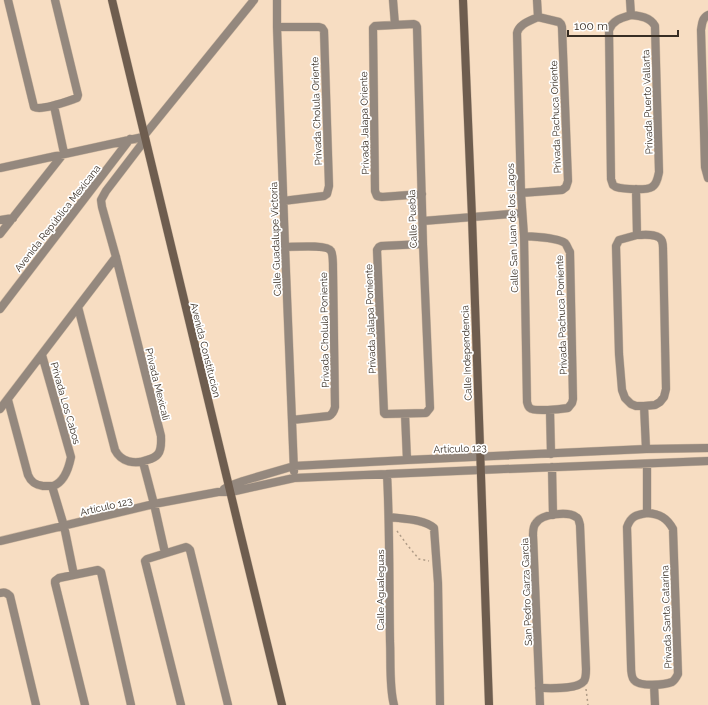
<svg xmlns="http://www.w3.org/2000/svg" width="708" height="705" viewBox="0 0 708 705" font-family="Raleway,sans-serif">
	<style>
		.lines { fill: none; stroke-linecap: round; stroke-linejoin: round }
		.street-casing { stroke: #d1baa2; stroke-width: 9 }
		.secondary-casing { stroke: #d1baa2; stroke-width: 9 }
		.path { stroke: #af9b86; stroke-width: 1.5; stroke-dasharray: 2 3; stroke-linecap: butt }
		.street { stroke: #94887e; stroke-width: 8 }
		.secondary { stroke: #6e5d4f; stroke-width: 8 }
		.labels { text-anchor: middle; stroke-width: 3.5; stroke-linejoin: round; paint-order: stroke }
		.street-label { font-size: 10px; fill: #372d23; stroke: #fff }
	</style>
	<rect width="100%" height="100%" fill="#f7ddc2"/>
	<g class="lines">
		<g class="street-casing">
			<path id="street" d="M8 0 34 107C42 111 68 101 77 98L78 95 55 0
				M277 0V27L285 247 294 471
				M393 0 395 25
				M537 0 538 17
				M630 0 631 15
				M631 15C640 16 650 17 655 26L659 172C658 177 657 184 652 187 646 191 623 189 616 187L613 185 611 179 609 30C613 20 621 18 631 15Z
				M708 15C702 18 702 24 701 30L705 167 708 178
				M277 27H319L322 28 324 31 329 186 327 194 324 196 283 201
				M0 168 143 137 254 0
				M636 189 637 235
				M521 193 562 190 566 187 568 181 562 27 561 24 559 22 538 17
				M422 194 382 197 377 196 375 191 373 28 375 26 414 24 416 25 417 27 423 244 430 408 426 413 385 414 384 413 377 250 379 247 381 246 423 244
				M0 220 13 218
				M423 221 522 213
				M0 234 64 153 54 106
				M637 235C645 235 659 233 662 241 663 244 663 246 663 248L666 389 664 397 660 402 655 405 644 406H636L631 404 625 398 622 390 619 354 616 246 619 240Z
				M524 236C534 237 556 237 565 243 567 245 568 249 570 252L573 399 572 403 568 408C561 409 534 412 530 408 528 407 528 405 527 402L524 236 521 193 517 33C519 24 530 21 538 17
				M285 247C293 247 327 244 331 251 333 254 333 265 333 269L335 407C334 411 333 414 329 416L292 420
				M78 307 115 450C121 462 135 465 147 460 151 459 155 458 158 454 162 449 161 442 161 436L116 257 102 207 101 200 106 191 145 140
				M0 309 130 139
				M8 400 28 475C31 482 35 485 43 486 46 486 50 486 53 486 65 482 69 467 71 457L42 355
				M644 406 646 449
				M0 409 116 257
				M550 410 551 454
				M405 414 407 460
				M143 462 154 504 165 553
				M647 464V513
				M552 467 553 515
				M387 474C390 530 389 585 390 641 391 660 389 687 394 705
				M52 486 64 526 74 575
				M224 489 229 486 243 481 294 466 407 460 646 449 708 448
				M647 513C660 514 667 518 673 529L678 674C676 678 675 680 672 682 665 685 639 687 634 680 631 677 631 669 631 665L627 527C631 516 636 515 647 513Z
				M389 517C403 519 424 519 434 528L438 583 440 705
				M0 541 154 504 218 492H231L294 478 480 470 708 461
				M0 593C4 592 6 592 10 596L36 705
				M654 685 655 705
				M539 688C550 688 577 690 584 681 586 678 586 672 586 669L580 525C579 522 579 518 576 517 568 511 541 514 536 523 533 526 533 531 533 535L540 705
				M85 705 55 583V581L59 578 98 570 101 572 131 705
				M181 705 145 561 147 559 186 547 188 548 190 550 228 705"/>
		</g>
		<g class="secondary-casing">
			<path id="secondary" d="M112 0C167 235 225 470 282 705
				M463 0 472 217 489 705"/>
		</g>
		<path class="path" d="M397 531 408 546 419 559 429 561
			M586 689 588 705"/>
		<use href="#street" class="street"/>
		<use href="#secondary" class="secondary"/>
	</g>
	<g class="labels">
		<g class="street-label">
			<text transform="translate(647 102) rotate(-92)" y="4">Privada Puerto Vallarta</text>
			<text transform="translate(316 111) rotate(-92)" y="4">Privada Cholula Oriente</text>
			<text transform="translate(555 117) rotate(-92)" y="4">Privada Pachuca Oriente</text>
			<text transform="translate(364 123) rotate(-91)" y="4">Privada Jalapa Oriente</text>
			<text transform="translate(57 218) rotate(-52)" y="4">Avenida República Mexicana</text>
			<text transform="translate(412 219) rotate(-92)" y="4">Calle Puebla</text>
			<text transform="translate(512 228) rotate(-92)" y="4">Calle San Juan de los Lagos</text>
			<text transform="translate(275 239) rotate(-92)" y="4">Calle Guadalupe Victoria</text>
			<text transform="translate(561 315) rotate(-92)" y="4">Privada Pachuca Poniente</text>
			<text transform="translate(370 319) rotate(-92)" y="4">Privada Jalapa Poniente</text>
			<text transform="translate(324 330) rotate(-91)" y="4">Privada Cholula Poniente</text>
			<text transform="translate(206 350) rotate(76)" y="4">Avenida Constitucion</text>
			<text transform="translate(466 353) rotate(-92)" y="4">Calle Independencia</text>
			<text transform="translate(158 384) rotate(76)" y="4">Privada Mexicali</text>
			<text transform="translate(66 403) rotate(74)" y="4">Privada Los Cabos</text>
			<text transform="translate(460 448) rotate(-2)" y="4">Artículo 123</text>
			<text transform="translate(106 506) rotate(-13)" y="4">Artículo 123</text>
			<text transform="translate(380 590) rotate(-90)" y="4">Calle Agualeguas</text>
			<text transform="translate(526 592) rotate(-92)" y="4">San Pedro Garza Garcia</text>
			<text transform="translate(666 617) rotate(-92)" y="4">Privada Santa Catarina</text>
		</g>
	</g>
	<path d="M568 30v6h110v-6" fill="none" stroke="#372d23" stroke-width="2"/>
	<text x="574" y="30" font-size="12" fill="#372d23" stroke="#ffffff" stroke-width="3" paint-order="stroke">100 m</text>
</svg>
